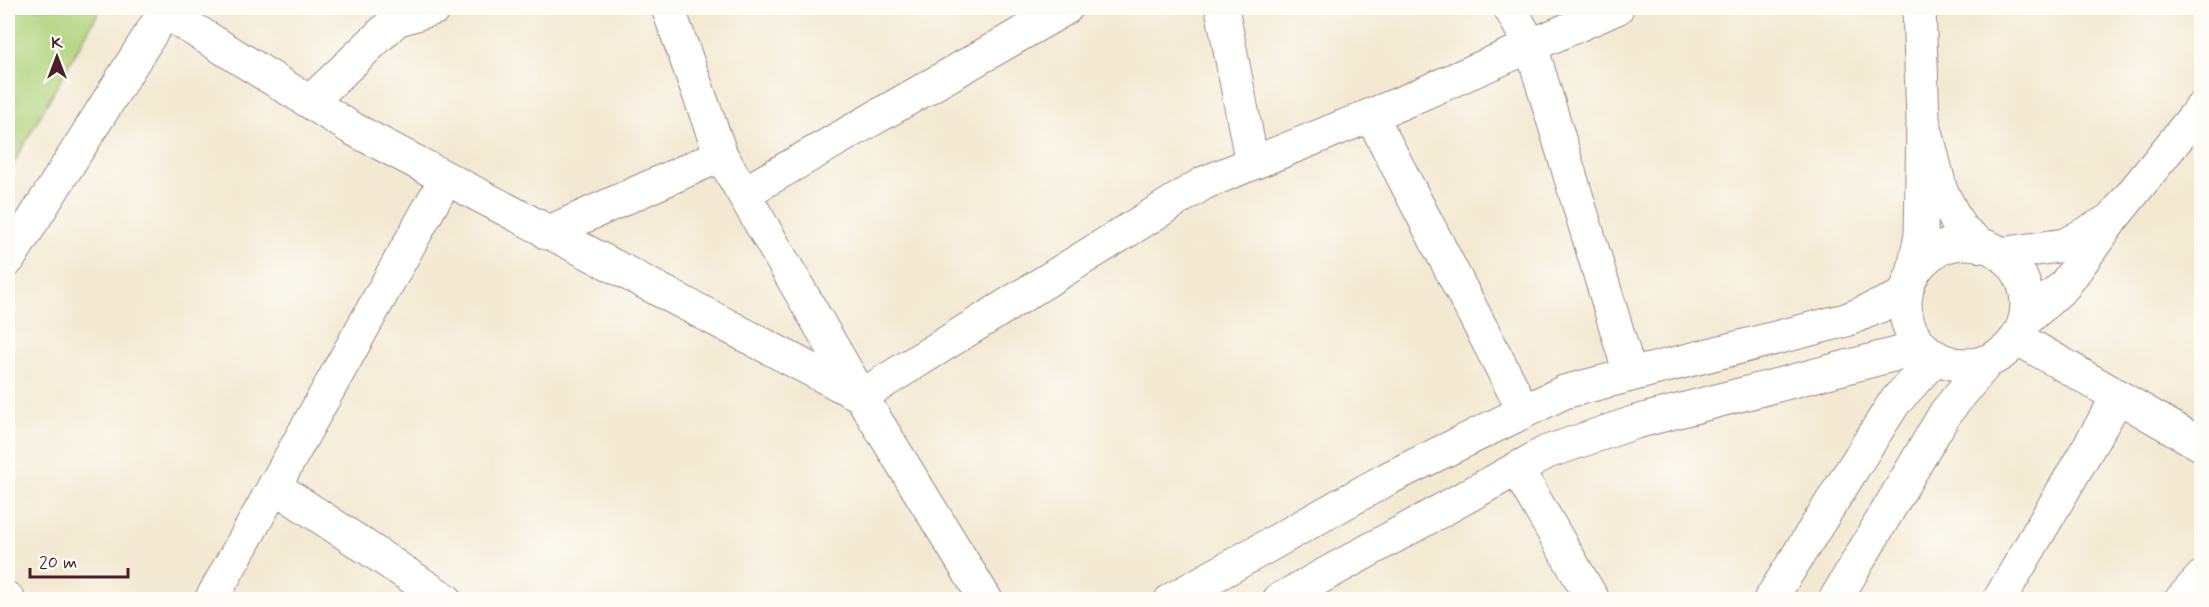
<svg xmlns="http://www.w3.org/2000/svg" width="2209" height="607" viewBox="0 0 2209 607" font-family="Mynerve,sans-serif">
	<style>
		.green { fill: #b0d47e; stroke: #7d7a54; stroke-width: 1.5 }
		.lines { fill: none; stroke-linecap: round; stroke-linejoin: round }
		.minor-casing { stroke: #9e847e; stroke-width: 35 }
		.minor { stroke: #fff; stroke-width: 33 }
	</style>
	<rect width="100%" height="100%" fill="#fdfcf7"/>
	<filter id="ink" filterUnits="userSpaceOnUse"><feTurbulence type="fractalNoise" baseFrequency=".0167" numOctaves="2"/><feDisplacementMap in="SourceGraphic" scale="12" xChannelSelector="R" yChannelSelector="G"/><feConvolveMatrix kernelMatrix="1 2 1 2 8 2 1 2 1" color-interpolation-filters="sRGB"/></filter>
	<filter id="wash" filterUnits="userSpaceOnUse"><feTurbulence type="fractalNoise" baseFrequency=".008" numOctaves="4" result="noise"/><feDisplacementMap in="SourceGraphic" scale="24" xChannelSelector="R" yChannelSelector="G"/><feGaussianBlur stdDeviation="1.35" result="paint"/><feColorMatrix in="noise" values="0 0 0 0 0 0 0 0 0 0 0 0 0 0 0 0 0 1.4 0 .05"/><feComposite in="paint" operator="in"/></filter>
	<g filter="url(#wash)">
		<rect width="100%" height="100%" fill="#f3e9d2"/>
		<path class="green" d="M8 8H93L99 11 8 173Z"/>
	</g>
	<g filter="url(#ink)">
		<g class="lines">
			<g class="minor-casing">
				<path id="minor" d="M159 8 353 129 861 396 1204 183 1401 103 1617 8
					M668 8 721 155 861 396 986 600
					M1222 8 1252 163
					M1510 8 1531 46 1630 374
					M1919 8 1923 120
					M310 102 396 20 435 8
					M1371 115 1524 411
					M744 193 1066 8
					M2112 219 2202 107
					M547 233 721 155
					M1905 304a61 61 0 1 1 122 0a61 61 0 1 1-122 0Z
					M2000 254 2065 245 2112 219 2064 286 2025 321
					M8 260 165 11
					M1913 274 1921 235 1923 120 1941 191 1960 228 1982 246
					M2017 338 2202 445
					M1517 469 1593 600
					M274 486 446 600
					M8 599V600
					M211 600 445 180
					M1171 600 1387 479 1564 392 1846 320 1906 295
					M1279 600 1547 452 1636 422 1923 347
					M1770 600 1894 403 1936 357
					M1835 600 1946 412 1987 362
					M1999 600 2118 397
					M2181 600 2202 577"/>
			</g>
			<use href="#minor" class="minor"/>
		</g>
	</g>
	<rect width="2209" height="607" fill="none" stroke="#fdfcf7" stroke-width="30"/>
	<g transform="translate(57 57)" stroke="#fdfcf7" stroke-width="4.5" paint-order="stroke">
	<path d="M0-4.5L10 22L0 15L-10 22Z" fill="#4a1f2b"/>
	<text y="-9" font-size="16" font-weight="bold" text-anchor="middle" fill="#4a1f2b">K</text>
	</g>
	<path d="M30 568v9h98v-9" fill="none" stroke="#4a1f2b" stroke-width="3"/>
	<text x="39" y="568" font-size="18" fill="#4a1f2b" stroke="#fdfcf7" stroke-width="4.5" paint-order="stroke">20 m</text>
</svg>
